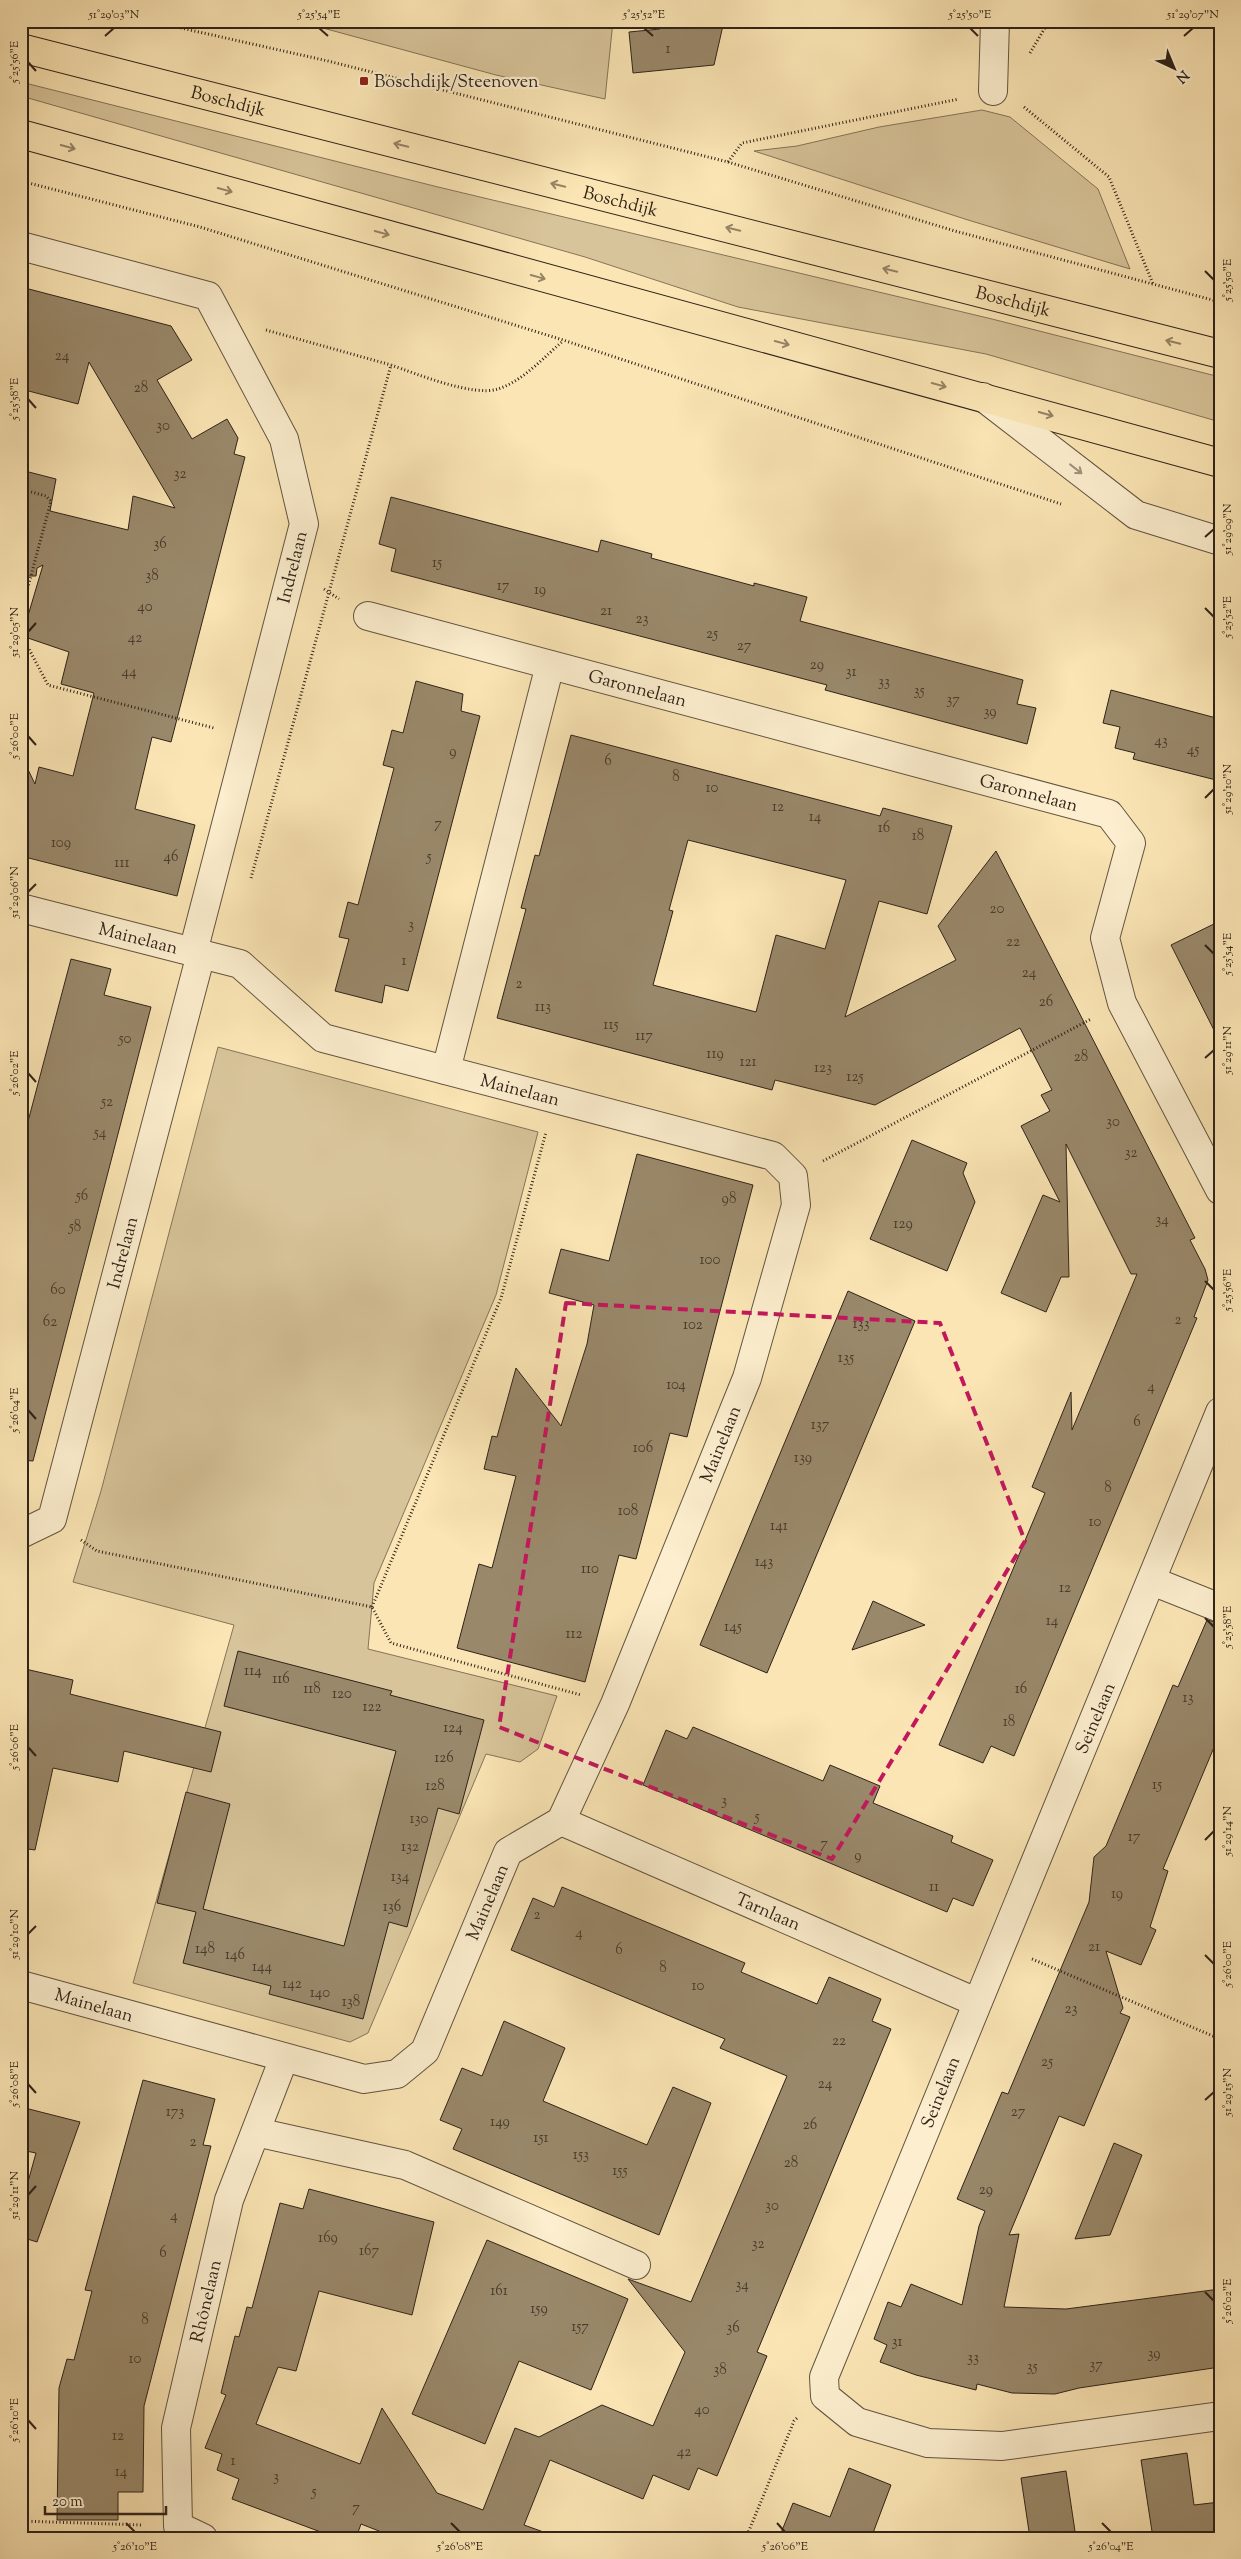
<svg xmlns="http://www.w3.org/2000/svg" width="1241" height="2559" viewBox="0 0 1241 2559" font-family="'Sorts Mill Goudy',serif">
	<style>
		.green { fill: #d8c49a; stroke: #84745a }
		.building { fill: #99886a; stroke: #2f2319; fill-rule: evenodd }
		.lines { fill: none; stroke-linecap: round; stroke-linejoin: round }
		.minor-casing { stroke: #625440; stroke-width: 30 }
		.major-casing { stroke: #2f2319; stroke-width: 30 }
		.path { stroke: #2f2319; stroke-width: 3; stroke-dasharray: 1 2.5; stroke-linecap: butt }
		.minor { stroke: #fceece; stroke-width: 28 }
		.major { stroke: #fbe5b4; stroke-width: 28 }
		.oneway { stroke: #958466 }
		.oneway2 { stroke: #a0937d }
		.marked { fill: none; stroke: #c2185b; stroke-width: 4; stroke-dasharray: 10 6; stroke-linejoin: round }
		.ticks { fill: none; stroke: #2f2319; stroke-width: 2 }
		.poi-dot { fill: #8f2418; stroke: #fceece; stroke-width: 2 }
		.labels { text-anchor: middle; stroke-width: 4.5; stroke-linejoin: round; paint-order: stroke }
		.number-label { font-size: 15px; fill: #4a3c2d }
		.poi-label { font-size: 18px; fill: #2f2319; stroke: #fceece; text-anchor: start }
		.street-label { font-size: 18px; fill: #2f2319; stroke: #fceece }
		.neatline { fill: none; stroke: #2f2319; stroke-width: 2 }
		.ticks-label { font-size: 12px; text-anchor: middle; fill: #2f2319 }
	</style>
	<rect width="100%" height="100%" fill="#fbe5b4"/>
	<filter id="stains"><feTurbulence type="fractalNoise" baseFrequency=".004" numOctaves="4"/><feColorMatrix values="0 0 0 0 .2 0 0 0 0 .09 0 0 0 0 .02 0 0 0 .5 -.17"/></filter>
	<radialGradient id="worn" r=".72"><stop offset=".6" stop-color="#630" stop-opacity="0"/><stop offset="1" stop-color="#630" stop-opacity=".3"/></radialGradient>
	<path class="green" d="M297 21H613L605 99 496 75Z
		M21 82 438 187 992 319 1220 377V422L986 354 738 307 585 257 21 96Z
		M982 110 1010 117 1098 189 1130 269 968 220 754 151 797 146 879 127Z
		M218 1047 538 1132 496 1295 374 1583 368 1649 557 1696 538 1749 520 1762 486 1754 368 2033 350 2042 133 1983 234 1625 73 1582 101 1491Z"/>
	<path class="building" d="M684 21H724L714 65 633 73 629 32 660 29V24Z
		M21 287 171 326 192 360 157 380 192 439 227 419 238 438 234 454 245 457 171 742 152 737 135 809 195 825 177 896 21 856V755L35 784 39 767 73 776 94 693 61 684 69 652 22 636 43 565 37 568 36 576H21V470L56 479 50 511 128 530 133 496 175 508 89 362 78 404 21 389Z
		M391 497 598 552 601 540 652 554 651 558 754 586V583L807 597 800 621 1023 680 1017 704 1036 708 1027 744 825 690 827 685 391 571 396 549 379 544Z
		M416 681 463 694 461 711 480 716 408 991 385 985 382 1003 335 991 349 939 339 937 348 902 358 905 394 768 383 765 392 730 403 733Z
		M1111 690 1220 719V781L1133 759 1135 753 1115 748 1120 727 1103 723Z
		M571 735 880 816 883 808 952 826 927 914 879 901 845 1017 956 960 938 926 996 851 1195 1238 1190 1240 1205 1269 1208 1280 1194 1317 1197 1318 1014 1756 991 1746 983 1763 939 1745 1045 1493 1032 1487 1071 1392 1072 1430 1137 1274H1131L1066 1144 1069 1277H1061L1046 1312 1001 1293 1043 1195 1060 1202 1021 1126 1050 1111 1041 1095 1052 1090 1020 1028 875 1105 775 1080 772 1090 497 1018 526 909 521 908 526 889 535 855 539 856ZM688 840 846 880 825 949 776 935 756 1012 653 985 673 911 669 910Z
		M1220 921V1042L1171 945Z
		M71 959 111 969 104 995 151 1007 33 1461 21 1460V1148Z
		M912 1140 967 1163 963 1173 975 1202 947 1271 870 1239Z
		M637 1154 753 1185 687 1437 670 1433 636 1559 619 1555 585 1682 457 1648 479 1564 492 1568 516 1476 484 1469 492 1436 497 1437 516 1368 561 1426 587 1344 594 1305 549 1293 561 1249 609 1261Z
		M848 1291 915 1321 767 1673 700 1645Z
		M873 1601 925 1625 852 1650Z
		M1207 1620 1220 1623V1733L1163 1869 1168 1871 1150 1927 1156 1930 1141 1965 1106 1951 1123 2008 1120 2013 1130 2017 1084 2126 1059 2116 1009 2235 1019 2234 1004 2307 1066 2309 1220 2289V2367L1079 2388 1055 2394 1012 2393 977 2384 976 2390 916 2375 880 2362 887 2345 874 2339 888 2302 901 2307 911 2284 962 2305 979 2226 985 2211 957 2199 1002 2092 1008 2094 1089 1902 1094 1857 1106 1846 1173 1685 1178 1687Z
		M238 1651 392 1691 390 1695 484 1720 459 1814 438 1808 407 1927 389 1922 363 2019 269 1994 271 1986 183 1963 196 1912 157 1903 186 1792 230 1804 203 1909 344 1946 396 1751 224 1706Z
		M21 1668 73 1680 70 1694 221 1732 211 1772 124 1751 118 1782 53 1768 35 1850 21 1848Z
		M693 1727 823 1781 830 1765 880 1786 873 1803 953 1836 951 1842 993 1860 973 1906 953 1898 947 1912 643 1785 666 1730 687 1739Z
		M562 1887 745 1963 741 1972 817 2004 829 1977 881 1999 872 2021 891 2029 757 2352 767 2356 717 2476 698 2468 689 2490 653 2475 643 2499 550 2460 524 2525 549 2534 548 2538H397L361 2524 356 2538H337L232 2499 239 2479 217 2470 222 2454 205 2448 226 2395 221 2393 235 2336 239 2337 247 2307 252 2308 280 2203 303 2209 309 2189 434 2222 412 2315 319 2291 296 2371 278 2367 256 2424 360 2464 382 2408 437 2493 483 2510 515 2428 539 2437 602 2405 653 2426 685 2352 628 2279 691 2302 787 2076 720 2048 725 2039 511 1950 533 1898 554 1907Z
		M504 2021 565 2048 543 2101 647 2145 673 2087 711 2103 659 2235 453 2149 462 2129 440 2120 462 2068 482 2076Z
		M143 2080 215 2099 203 2145 211 2146 144 2406 143 2492H118V2520H57L59 2388 67 2359 74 2360 92 2291 85 2290Z
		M21 2107 80 2122 37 2242 21 2237V2207L36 2153 21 2150Z
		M1114 2143 1142 2155 1110 2235 1075 2239Z
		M487 2240 628 2299 591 2390 519 2361 485 2444 412 2414Z
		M1187 2453 1194 2505 1220 2502V2538H1153L1141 2460Z
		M849 2468 891 2485 873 2533 877 2535V2538H779L793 2503 830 2517Z
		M1066 2471 1076 2538H1030L1021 2478Z"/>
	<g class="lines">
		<g class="minor-casing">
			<g id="minor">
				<path d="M993 91 995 21"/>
				<path d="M21 246 208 296 284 439 304 524 193 952"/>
				<path d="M983 397 1136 515 1220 541"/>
				<path id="s1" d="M368 616 1109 814 1131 843 1105 938 1122 1003 1220 1190"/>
				<path id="s2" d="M21 908 240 964 323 1038 773 1156 793 1176 796 1205 747 1378 615 1704 561 1821 508 1852 425 2051 397 2074 364 2079 21 1985"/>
				<path d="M446 1070 550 665"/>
				<path d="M1220 1412 824 2377 825 2396 857 2422 928 2443 1002 2446 1220 2416"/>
				<path id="s3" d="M21 1534 52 1519 201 954"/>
				<path d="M1152 1581 1220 1608"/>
				<path id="s4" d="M561 1821 976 2002"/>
				<path d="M256 2132 405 2165 636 2265"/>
				<path id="s5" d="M203 2538 178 2526 176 2428 229 2200 284 2058"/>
			</g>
		</g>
		<g class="major-casing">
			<g id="major">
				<path id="s6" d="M21 48 1220 354"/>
				<path d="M21 134 1220 463"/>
			</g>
		</g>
		<path class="path" d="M150 21 328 61 728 162 955 231 1220 302
			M1030 53 1049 21
			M1024 107 1109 177 1153 284
			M728 162 742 143 959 99
			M21 181 200 227 563 340 1061 504
			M266 330 391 365
			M21 489 46 496 51 501 21 613
			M324 589 339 599
			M21 634 48 685 214 728
			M251 878 391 365C417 374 473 397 498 389 523 381 544 357 563 341
			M823 1161 1091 1019
			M81 1540 97 1551 372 1607 391 1643 581 1695
			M372 1607 501 1298 546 1132
			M1032 1959 1220 2039
			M21 2521 143 2525
			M746 2538 794 2421 798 2417"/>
		<use href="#minor" class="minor"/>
		<use href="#major" class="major"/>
	</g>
	<defs><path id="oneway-shaft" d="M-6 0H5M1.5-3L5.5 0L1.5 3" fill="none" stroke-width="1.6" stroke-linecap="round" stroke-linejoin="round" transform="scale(1.25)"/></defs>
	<g class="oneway">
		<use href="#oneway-shaft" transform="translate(401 145) rotate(-166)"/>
		<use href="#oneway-shaft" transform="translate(68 147) rotate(15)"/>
		<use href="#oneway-shaft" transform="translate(558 185) rotate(-166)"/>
		<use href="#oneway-shaft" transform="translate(225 190) rotate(15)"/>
		<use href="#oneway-shaft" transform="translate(733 229) rotate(-166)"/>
		<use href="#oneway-shaft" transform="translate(382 233) rotate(15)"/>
		<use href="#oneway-shaft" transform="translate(890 270) rotate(-166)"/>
		<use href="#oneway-shaft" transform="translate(538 277) rotate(15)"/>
		<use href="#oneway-shaft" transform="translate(1173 342) rotate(-166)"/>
		<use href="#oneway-shaft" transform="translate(782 343) rotate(15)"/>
		<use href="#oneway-shaft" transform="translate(939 385) rotate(15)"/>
		<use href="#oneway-shaft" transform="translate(1046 414) rotate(16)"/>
	</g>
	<use class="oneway2" href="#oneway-shaft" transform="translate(1076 469) rotate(38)"/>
	<path class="marked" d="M566 1303 940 1323 1025 1541 832 1859 499 1727Z"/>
	<path class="ticks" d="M319 28 328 36M644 28 653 36M970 28 978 36M105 36 114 28M1184 36 1193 28M28 62 36 71M1205 271 1214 280M28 399 36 408M1205 537 1214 529M1205 608 1214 617M28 632 36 623M28 736 36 745M1205 798 1214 789M28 892 36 884M1205 945 1214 954M1205 1058 1214 1050M28 1073 36 1082M1205 1281 1214 1290M28 1410 36 1419M1205 1618 1214 1627M28 1747 36 1756M1205 1840 1214 1831M28 1934 36 1926M1205 1955 1214 1964M28 2084 36 2093M1205 2100 1214 2092M28 2195 36 2186M1205 2292 1214 2301M28 2420 36 2429M126 2523 135 2532M451 2523 460 2532M777 2523 785 2532M1102 2523 1111 2532"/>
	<rect class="poi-dot" x="359" y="76" width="10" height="10" rx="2.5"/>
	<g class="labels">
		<g class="number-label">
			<text x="668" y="53">1</text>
			<text x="62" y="360">24</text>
			<text x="141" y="392">28</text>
			<text x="163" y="430">30</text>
			<text x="180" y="478">32</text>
			<text x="160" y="548">36</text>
			<text x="437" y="567">15</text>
			<text x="152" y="580">38</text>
			<text x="503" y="590">17</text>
			<text x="540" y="594">19</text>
			<text x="145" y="611">40</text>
			<text x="606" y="615">21</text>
			<text x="642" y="623">23</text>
			<text x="712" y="638">25</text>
			<text x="135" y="642">42</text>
			<text x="744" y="650">27</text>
			<text x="817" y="669">29</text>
			<text x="129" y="676">44</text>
			<text x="851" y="676">31</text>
			<text x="884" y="686">33</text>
			<text x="919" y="695">35</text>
			<text x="953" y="704">37</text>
			<text x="990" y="716">39</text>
			<text x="1161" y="745">43</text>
			<text x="1193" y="754">45</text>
			<text x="453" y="756">9</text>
			<text x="608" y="765">6</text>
			<text x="676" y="781">8</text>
			<text x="712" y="792">10</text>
			<text x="778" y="811">12</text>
			<text x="815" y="821">14</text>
			<text x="438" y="828">7</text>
			<text x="884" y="832">16</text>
			<text x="918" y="840">18</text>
			<text x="61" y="847">109</text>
			<text x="171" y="861">46</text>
			<text x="429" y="861">5</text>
			<text x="122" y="867">111</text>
			<text x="997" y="913">20</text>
			<text x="411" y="929">3</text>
			<text x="1013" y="946">22</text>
			<text x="404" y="965">1</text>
			<text x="1029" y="977">24</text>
			<text x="519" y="988">2</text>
			<text x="1046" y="1006">26</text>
			<text x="543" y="1011">113</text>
			<text x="611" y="1029">115</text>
			<text x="644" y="1040">117</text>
			<text x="125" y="1043">50</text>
			<text x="715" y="1058">119</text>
			<text x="1081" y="1061">28</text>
			<text x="748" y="1066">121</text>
			<text x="823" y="1072">123</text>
			<text x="855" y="1081">125</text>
			<text x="107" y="1106">52</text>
			<text x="1113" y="1126">30</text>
			<text x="100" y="1137">54</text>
			<text x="1131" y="1157">32</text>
			<text x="82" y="1200">56</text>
			<text x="729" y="1203">98</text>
			<text x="1162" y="1224">34</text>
			<text x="903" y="1228">129</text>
			<text x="75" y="1231">58</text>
			<text x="710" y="1264">100</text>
			<text x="58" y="1294">60</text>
			<text x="1178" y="1324">2</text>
			<text x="50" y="1326">62</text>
			<text x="861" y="1328">133</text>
			<text x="693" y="1329">102</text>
			<text x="846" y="1362">135</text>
			<text x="676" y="1389">104</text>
			<text x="1151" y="1391">4</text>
			<text x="1137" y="1426">6</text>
			<text x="820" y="1429">137</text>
			<text x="643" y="1452">106</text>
			<text x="803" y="1462">139</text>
			<text x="1108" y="1492">8</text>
			<text x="628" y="1515">108</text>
			<text x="1095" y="1526">10</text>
			<text x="779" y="1530">141</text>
			<text x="764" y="1566">143</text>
			<text x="590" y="1573">110</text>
			<text x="1065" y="1592">12</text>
			<text x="1052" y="1625">14</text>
			<text x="733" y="1631">145</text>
			<text x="574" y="1638">112</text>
			<text x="253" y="1675">114</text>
			<text x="281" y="1683">116</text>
			<text x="312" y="1693">118</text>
			<text x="1021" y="1693">16</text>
			<text x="342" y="1698">120</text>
			<text x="1188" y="1702">13</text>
			<text x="372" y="1711">122</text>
			<text x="1009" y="1726">18</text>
			<text x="453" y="1732">124</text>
			<text x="444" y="1762">126</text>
			<text x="1157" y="1789">15</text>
			<text x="435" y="1790">128</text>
			<text x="724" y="1805">3</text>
			<text x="757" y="1821">5</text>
			<text x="419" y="1823">130</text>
			<text x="1134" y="1841">17</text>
			<text x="824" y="1848">7</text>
			<text x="410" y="1851">132</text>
			<text x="858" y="1860">9</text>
			<text x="400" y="1881">134</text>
			<text x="934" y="1891">11</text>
			<text x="1117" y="1898">19</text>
			<text x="392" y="1911">136</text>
			<text x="537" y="1919">2</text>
			<text x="579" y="1937">4</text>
			<text x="1094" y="1951">21</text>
			<text x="205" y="1953">148</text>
			<text x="619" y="1954">6</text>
			<text x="235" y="1959">146</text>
			<text x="262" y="1971">144</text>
			<text x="663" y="1972">8</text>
			<text x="292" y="1988">142</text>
			<text x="698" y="1990">10</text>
			<text x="320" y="1997">140</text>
			<text x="351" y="2006">138</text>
			<text x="1071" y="2013">23</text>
			<text x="839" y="2045">22</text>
			<text x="1047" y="2066">25</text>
			<text x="825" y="2088">24</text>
			<text x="175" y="2116">173</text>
			<text x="1018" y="2116">27</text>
			<text x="500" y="2126">149</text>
			<text x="810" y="2129">26</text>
			<text x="541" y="2142">151</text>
			<text x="193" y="2146">2</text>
			<text x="581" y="2159">153</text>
			<text x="791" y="2167">28</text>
			<text x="620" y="2175">155</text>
			<text x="986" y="2194">29</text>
			<text x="772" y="2210">30</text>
			<text x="174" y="2220">4</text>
			<text x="328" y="2242">169</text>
			<text x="758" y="2248">32</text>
			<text x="369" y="2255">167</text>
			<text x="163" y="2257">6</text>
			<text x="742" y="2289">34</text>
			<text x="499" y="2295">161</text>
			<text x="539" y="2313">159</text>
			<text x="145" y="2324">8</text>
			<text x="580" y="2331">157</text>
			<text x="733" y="2332">36</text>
			<text x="897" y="2346">31</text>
			<text x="1154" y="2358">39</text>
			<text x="973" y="2362">33</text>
			<text x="135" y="2363">10</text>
			<text x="1096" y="2369">37</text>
			<text x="1032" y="2371">35</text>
			<text x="720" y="2374">38</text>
			<text x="702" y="2414">40</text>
			<text x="118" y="2440">12</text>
			<text x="684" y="2456">42</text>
			<text x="233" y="2465">1</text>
			<text x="121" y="2476">14</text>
			<text x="276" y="2481">3</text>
			<text x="314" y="2496">5</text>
			<text x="356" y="2512">7</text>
		</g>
		<g class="poi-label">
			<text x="374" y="87">Boschdijk/Steenoven</text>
		</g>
		<g class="street-label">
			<text dy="6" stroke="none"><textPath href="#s6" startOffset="214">Boschdijk</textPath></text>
			<text dy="6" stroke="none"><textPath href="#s6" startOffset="619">Boschdijk</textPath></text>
			<text dy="6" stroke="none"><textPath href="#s6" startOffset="1024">Boschdijk</textPath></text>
			<text transform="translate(292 567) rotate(-76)" y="6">Indrelaan</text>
			<text dy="6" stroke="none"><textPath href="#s1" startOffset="279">Garonnelaan</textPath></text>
			<text dy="6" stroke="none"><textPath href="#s1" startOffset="684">Garonnelaan</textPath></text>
			<text dy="6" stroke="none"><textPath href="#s2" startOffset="121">Mainelaan</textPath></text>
			<text dy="6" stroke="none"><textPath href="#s2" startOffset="541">Mainelaan</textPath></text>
			<text dy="6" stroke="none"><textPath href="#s3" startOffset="310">Indrelaan</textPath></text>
			<text transform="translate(720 1444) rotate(-68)" y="6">Mainelaan</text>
			<text transform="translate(1095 1718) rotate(-67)" y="6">Seinelaan</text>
			<text transform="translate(487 1902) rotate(-67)" y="6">Mainelaan</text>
			<text dy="6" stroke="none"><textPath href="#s4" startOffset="226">Tarnlaan</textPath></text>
			<text transform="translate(94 2005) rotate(16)" y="6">Mainelaan</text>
			<text transform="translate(940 2092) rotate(-68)" y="6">Seinelaan</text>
			<text dy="6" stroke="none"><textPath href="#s5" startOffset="256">Rhônelaan</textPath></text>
		</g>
	</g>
	<rect width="1241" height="2559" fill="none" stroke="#fbe5b4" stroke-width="55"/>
	<g transform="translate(1174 68) rotate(136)" stroke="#fceece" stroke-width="4" paint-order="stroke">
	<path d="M0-4L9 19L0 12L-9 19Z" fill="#2f2319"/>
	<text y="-8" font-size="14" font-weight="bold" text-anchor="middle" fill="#2f2319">N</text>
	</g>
	<path d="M45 2506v8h121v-8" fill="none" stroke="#2f2319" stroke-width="2.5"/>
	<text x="52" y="2506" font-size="15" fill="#2f2319" stroke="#fceece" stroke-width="4" paint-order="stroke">20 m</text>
	<rect x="28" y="28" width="1186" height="2504" class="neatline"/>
	<g class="ticks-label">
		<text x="114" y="18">51°29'03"N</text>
		<text x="319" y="18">5°25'54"E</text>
		<text x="644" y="18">5°25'52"E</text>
		<text x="970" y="18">5°25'50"E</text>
		<text x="1193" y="18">51°29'07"N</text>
		<text transform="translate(14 62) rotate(-90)" y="4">5°25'56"E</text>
		<text transform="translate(1227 280) rotate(-90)" y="4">5°25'50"E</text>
		<text transform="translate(14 399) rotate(-90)" y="4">5°25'58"E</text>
		<text transform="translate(1227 529) rotate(-90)" y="4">51°29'09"N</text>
		<text transform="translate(1227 617) rotate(-90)" y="4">5°25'52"E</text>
		<text transform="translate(14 632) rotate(-90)" y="4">51°29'05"N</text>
		<text transform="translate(14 736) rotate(-90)" y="4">5°26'00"E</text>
		<text transform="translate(1227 789) rotate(-90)" y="4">51°29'10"N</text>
		<text transform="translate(14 892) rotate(-90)" y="4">51°29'06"N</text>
		<text transform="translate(1227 954) rotate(-90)" y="4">5°25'54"E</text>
		<text transform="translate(1227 1050) rotate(-90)" y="4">51°29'11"N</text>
		<text transform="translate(14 1073) rotate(-90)" y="4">5°26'02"E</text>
		<text transform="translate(1227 1290) rotate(-90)" y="4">5°25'56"E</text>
		<text transform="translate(14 1410) rotate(-90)" y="4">5°26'04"E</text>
		<text transform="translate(1227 1627) rotate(-90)" y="4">5°25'58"E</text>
		<text transform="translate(14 1747) rotate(-90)" y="4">5°26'06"E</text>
		<text transform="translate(1227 1831) rotate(-90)" y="4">51°29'14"N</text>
		<text transform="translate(14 1934) rotate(-90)" y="4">51°29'10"N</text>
		<text transform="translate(1227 1964) rotate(-90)" y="4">5°26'00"E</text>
		<text transform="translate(14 2084) rotate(-90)" y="4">5°26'08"E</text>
		<text transform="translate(1227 2092) rotate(-90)" y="4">51°29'15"N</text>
		<text transform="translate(14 2195) rotate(-90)" y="4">51°29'11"N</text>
		<text transform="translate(1227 2301) rotate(-90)" y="4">5°26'02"E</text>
		<text transform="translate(14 2420) rotate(-90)" y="4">5°26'10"E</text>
		<text x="135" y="2550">5°26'10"E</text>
		<text x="460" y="2550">5°26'08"E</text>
		<text x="785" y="2550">5°26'06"E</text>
		<text x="1111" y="2550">5°26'04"E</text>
	</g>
	<rect width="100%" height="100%" filter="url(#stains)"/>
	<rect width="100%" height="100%" fill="url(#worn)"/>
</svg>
